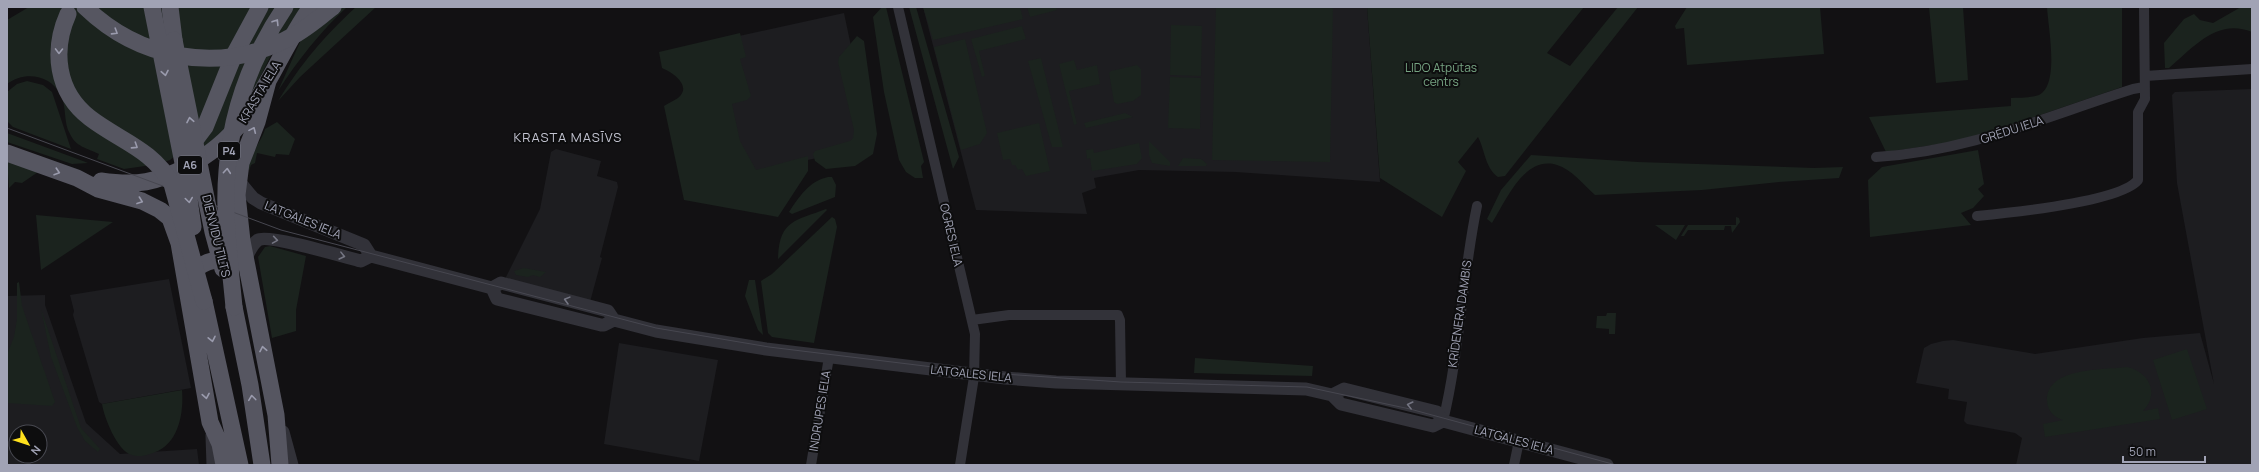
<svg xmlns="http://www.w3.org/2000/svg" width="2259" height="472" viewBox="0 0 2259 472" font-family="Manrope,sans-serif">
	<style>
		.built { fill: #1d1d20; fill-rule: evenodd }
		.green { fill: #1b231e }
		.lines { fill: none; stroke-linecap: round; stroke-linejoin: round }
		.minor { stroke: #323239; stroke-width: 10 }
		.tertiary { stroke: #323239; stroke-width: 13 }
		.trunk { stroke: #565661; stroke-width: 17 }
		.tram { stroke: #474750; stroke-width: 1 }
		.trunk-bridge { stroke: #565661; stroke-width: 17 }
		.oneway { stroke: #9a9bad }
		.oneway2 { stroke: #757683 }
		.labels { text-anchor: middle; stroke-width: 4; stroke-linejoin: round; paint-order: stroke }
		.shield { fill: #0d0d0e; stroke: #757683; stroke-width: 1 }
		.shield-label { font-size: 11px; font-weight: bold; fill: #a1a3b5 }
		.park-label { font-size: 12px; fill: #76a382; stroke: #0d0d0e }
		.street-label { font-size: 12px; fill: #a1a3b5; stroke: #0d0d0e }
		.neighbourhood-label { font-size: 13px; letter-spacing: 1px; fill: #c3c4d1; stroke: #0d0d0e }
	</style>
	<rect width="100%" height="100%" fill="#121113"/>
	<path class="built" d="M923 7H1367L1380 182 1236 172 1139 170 1094 178 1096 188 1082 193 1087 214 976 210Z
		M844 13 866 117 854 150 789 164 775 215 680 49Z
		M2252 89V465H2016L2022 438 2015 433 1967 424 1964 421 1967 402 1948 399 1949 389 1916 383 1924 348 1931 344 1943 341 1953 340 2035 354 2143 338 2200 333 2214 384 2177 183 2172 95 2175 92Z
		M556 149 601 161 597 176 617 182 618 187 600 257 602 258 590 302 504 281 540 209 551 152Z
		M169 279 191 388 102 404 99 402 73 315 74 311 70 295Z
		M45 295V305L86 423 120 454 197 449 199 465H7V296ZM16 432H40V456H16Z
		M619 343 718 360 699 461 604 444Z"/>
	<path class="green" d="M29 7H302L274 49 250 98 230 129 189 158 203 119 177 154 170 160 159 164 124 169 97 159 99 154C87 148 76 147 70 134 63 122 67 108 61 96 51 74 24 71 7 84V20Z
		M319 7H347C320 32 298 60 278 91L309 22Z
		M356 7H376L300 77 278 101C301 64 323 37 356 7Z
		M882 7H886L924 162 921 166 923 178H915L906 172 899 160 884 92 873 17Z
		M909 7H916L959 157 953 169Z
		M923 7H1020L1023 19 933 40Z
		M1027 7H1056L1057 10 1030 17Z
		M1216 7H1333L1330 162 1212 160Z
		M1367 7H1584L1547 53 1570 66 1618 7H1638L1505 176 1498 177C1485 168 1485 150 1478 137L1458 162 1466 171 1442 217 1380 178Z
		M1687 7H1820L1824 54 1687 65 1684 28 1676 29 1675 26Z
		M1929 7H1963L1968 80 1936 83Z
		M2047 7H2122V87L1967 140 1886 152 1869 117 2011 106V98C2020 98 2030 98 2039 95 2060 85 2048 27 2047 7Z
		M2241 7H2252V32C2217 18 2194 47 2169 68H2165L2164 43 2184 19 2194 14 2200 20 2213 23Z
		M1171 25 1202 26 1201 76 1170 75Z
		M1022 26 1026 39 979 51 985 76 982 77 971 39Z
		M740 33 746 57 740 59 751 96 747 100 732 104 740 141 756 170 808 156V171L778 217 684 200 664 106C668 103 674 101 678 98 693 86 672 72 662 68L659 52Z
		M857 36 864 41 877 134 873 154 855 166 826 169 815 161 813 154 815 151 850 141 853 138 854 130 838 62 839 57Z
		M965 39 987 133 980 144 961 150 934 47Z
		M1041 58 1063 147H1052L1028 61Z
		M1074 60 1077 70 1097 65 1100 84 1069 91 1077 124 1074 125 1059 64Z
		M1137 65 1141 69V95L1133 101 1117 104 1114 102 1109 73 1111 71Z
		M1170 77 1201 78 1200 129 1168 128Z
		M27 81 43 85 52 92 71 149 13 127 7 121V92L17 84Z
		M1125 113 1133 117 1086 128 1084 123Z
		M277 122 295 139 289 155 276 154 275 157 257 153 255 163 251 165 249 171C246 158 262 141 265 129Z
		M1039 123 1050 171 1026 176 1022 169 1018 170 1015 165H1012L1010 159 1003 160 997 133Z
		M7 133 83 161 88 163 72 164 7 142Z
		M1149 141 1170 162V166L1152 163 1149 155Z
		M1139 143 1142 158 1137 164 1092 171 1090 158 1087 159 1086 150 1093 149 1094 153Z
		M1978 150 1984 184 1978 189 1984 196 1973 208 1961 213 1971 225 1870 237 1868 180 1882 167Z
		M1531 155 1638 162 1814 168 1843 167 1839 178 1779 182 1702 190 1595 195C1584 185 1571 169 1557 165 1524 155 1506 201 1492 223L1487 219 1501 190Z
		M1183 158 1201 159 1207 164 1206 166H1178Z
		M7 160 38 172 22 183 15 182 9 188Z
		M828 177H832L836 185 835 197 792 214 789 212C799 197 809 181 828 177Z
		M826 209 827 210 778 259C779 220 795 221 826 209Z
		M36 215 113 222 41 270Z
		M832 217 835 219 837 227 814 343 772 337 768 333 761 281 772 274Z
		M1736 217 1739 218 1740 222 1732 233 1731 226H1725L1724 230H1688L1684 236H1681L1688 225H1736Z
		M1655 225H1685L1676 240Z
		M270 246 306 256 296 310V331L272 338 258 257 265 247Z
		M524 268 546 272 540 277 533 275 528 277 516 275 514 271Z
		M749 280H755L763 335 758 330 745 296Z
		M19 282 22 306 55 402 52 406 7 403V354L14 337 17 319V283Z
		M41 309 81 428 100 449 98 452 85 441 77 427 51 357Z
		M1607 313H1616L1615 334H1609V329L1596 328 1597 316H1606Z
		M2187 349 2207 409 2172 420 2153 360Z
		M1195 358 1313 366 1312 376 1194 373Z
		M2127 367C2149 372 2160 393 2143 411L2158 408 2160 419 2045 437 2043 424 2063 420C2054 417 2047 411 2047 400 2047 367 2104 370 2127 367Z
		M182 390C184 415 178 447 150 454 145 456 137 457 132 455 117 451 104 417 102 404Z"/>
	<g class="lines">
		<path class="minor" d="M898 7 975 334 974 377 960 465
			M2145 76 2252 69
			M1876 157C1968 152 2047 116 2133 89L2144 87
			M1977 216C2008 213 2120 202 2138 180V112L2145 99 2144 7
			M972 320 1009 315H1118L1120 320 1121 384
			M1443 421C1460 351 1462 277 1477 206
			M811 465 829 357
			M1514 465 1519 441"/>
		<path class="tertiary" d="M238 180 253 198 261 203 364 245 371 256
			M246 258C249 252 252 244 258 240 268 234 345 257 361 261L371 256 492 288 501 283 608 311 614 320
			M492 288 497 299 601 325H604L614 320 656 331 766 349 1005 378 1056 382 1306 389 1332 395 1341 404 1433 426 1443 421
			M1332 395 1344 389 1437 412 1443 421 1607 465
			M283 432 292 465
			M212 436 213 465"/>
		<path class="trunk" d="M170 7 174 40
			M268 81 257 122 241 163 237 195 242 241 276 415 280 465
			M187 151 205 127 234 55 260 7
			M7 153 77 178 98 189 142 201 160 210 170 218 179 243 210 422 220 444 224 465
			M101 181C137 186 156 183 188 166 258 130 269 66 311 7
			M188 280C196 263 217 255 235 263
			M204 301 240 465
			M234 307 250 385 262 465"/>
		<path class="tram" d="M7 128 281 230 656 328 769 347 974 372 1121 382 1307 387 1410 409 1616 465"/>
		<path class="trunk-bridge" d="M85 7C139 59 217 74 285 40 303 32 317 19 333 7
			M152 7 186 178 193 227
			M68 14C52 50 56 92 90 118 120 141 152 149 172 184L204 301
			M174 40 213 232 223 269
			M234 307C230 263 223 216 227 171 231 112 252 56 285 7"/>
	</g>
	<defs><path id="oneway-chevron" d="M-2-3.5L2.5 0L-2 3.5" fill="none" stroke-width="1.6" stroke-linecap="round" stroke-linejoin="round"/></defs>
	<g class="oneway">
		<use href="#oneway-chevron" transform="translate(276 22) rotate(-58)"/>
		<use href="#oneway-chevron" transform="translate(115 32) rotate(32)"/>
		<use href="#oneway-chevron" transform="translate(59 51) rotate(91)"/>
		<use href="#oneway-chevron" transform="translate(165 73) rotate(79)"/>
		<use href="#oneway-chevron" transform="translate(190 120) rotate(-101)"/>
		<use href="#oneway-chevron" transform="translate(253 130) rotate(-66)"/>
		<use href="#oneway-chevron" transform="translate(135 146) rotate(33)"/>
		<use href="#oneway-chevron" transform="translate(227 171) rotate(-85)"/>
		<use href="#oneway-chevron" transform="translate(57 172) rotate(18)"/>
		<use href="#oneway-chevron" transform="translate(189 200) rotate(82)"/>
		<use href="#oneway-chevron" transform="translate(140 201) rotate(20)"/>
		<use href="#oneway-chevron" transform="translate(212 339) rotate(78)"/>
		<use href="#oneway-chevron" transform="translate(263 349) rotate(-101)"/>
		<use href="#oneway-chevron" transform="translate(206 396) rotate(80)"/>
		<use href="#oneway-chevron" transform="translate(252 398) rotate(-97)"/>
	</g>
	<g class="oneway2">
		<use href="#oneway-chevron" transform="translate(275 240) rotate(9)"/>
		<use href="#oneway-chevron" transform="translate(342 256) rotate(14)"/>
		<use href="#oneway-chevron" transform="translate(567 300) rotate(-165)"/>
		<use href="#oneway-chevron" transform="translate(1410 405) rotate(-166)"/>
	</g>
	<g class="labels">
		<g class="shield">
			<rect x="218" y="142" width="22" height="18" rx="3"/>
			<rect x="178" y="156" width="24" height="18" rx="3"/>
		</g>
		<g class="shield-label">
			<text x="229" y="155">P4</text>
			<text x="190" y="169">A6</text>
		</g>
		<g class="park-label">
			<text x="1441" y="72">LIDO Atpūtas<tspan x="1441" dy="14">centrs</tspan></text>
		</g>
		<g class="street-label">
			<text transform="translate(260 92) rotate(-59)" y="4">KRASTA IELA</text>
			<text transform="translate(2012 130) rotate(-18)" y="4">GRĒDU IELA</text>
			<text transform="translate(303 220) rotate(22)" y="4">LATGALES IELA</text>
			<text transform="translate(951 235) rotate(77)" y="4">OGRES IELA</text>
			<text transform="translate(216 236) rotate(76)" y="4">DIENVIDU TILTS</text>
			<text transform="translate(1460 314) rotate(-82)" y="4">KRĪDENERA DAMBIS</text>
			<text transform="translate(971 374) rotate(6)" y="4">LATGALES IELA</text>
			<text transform="translate(820 411) rotate(-81)" y="4">INDRUPES IELA</text>
			<text transform="translate(1514 440) rotate(15)" y="4">LATGALES IELA</text>
		</g>
		<g class="neighbourhood-label">
			<text x="568" y="142">KRASTA MASĪVS</text>
		</g>
	</g>
	<rect width="2259" height="472" fill="none" stroke="#a1a3b5" stroke-width="16"/>
	<g transform="translate(28 444) rotate(129)"><circle r="19" fill="#0d0d0e" stroke="#484951"/>
	<path d="M0-3L7 15L0 10L-7 15Z" fill="#ffe11e"/>
	<text y="-6" font-size="11" font-weight="bold" text-anchor="middle" fill="#a1a3b5">N</text>
	</g>
	<path d="M2123 456v6h82v-6" fill="none" stroke="#a1a3b5" stroke-width="2"/>
	<text x="2129" y="456" font-size="12" fill="#a1a3b5" stroke="#0d0d0e" stroke-width="3" paint-order="stroke">50 m</text>
</svg>
